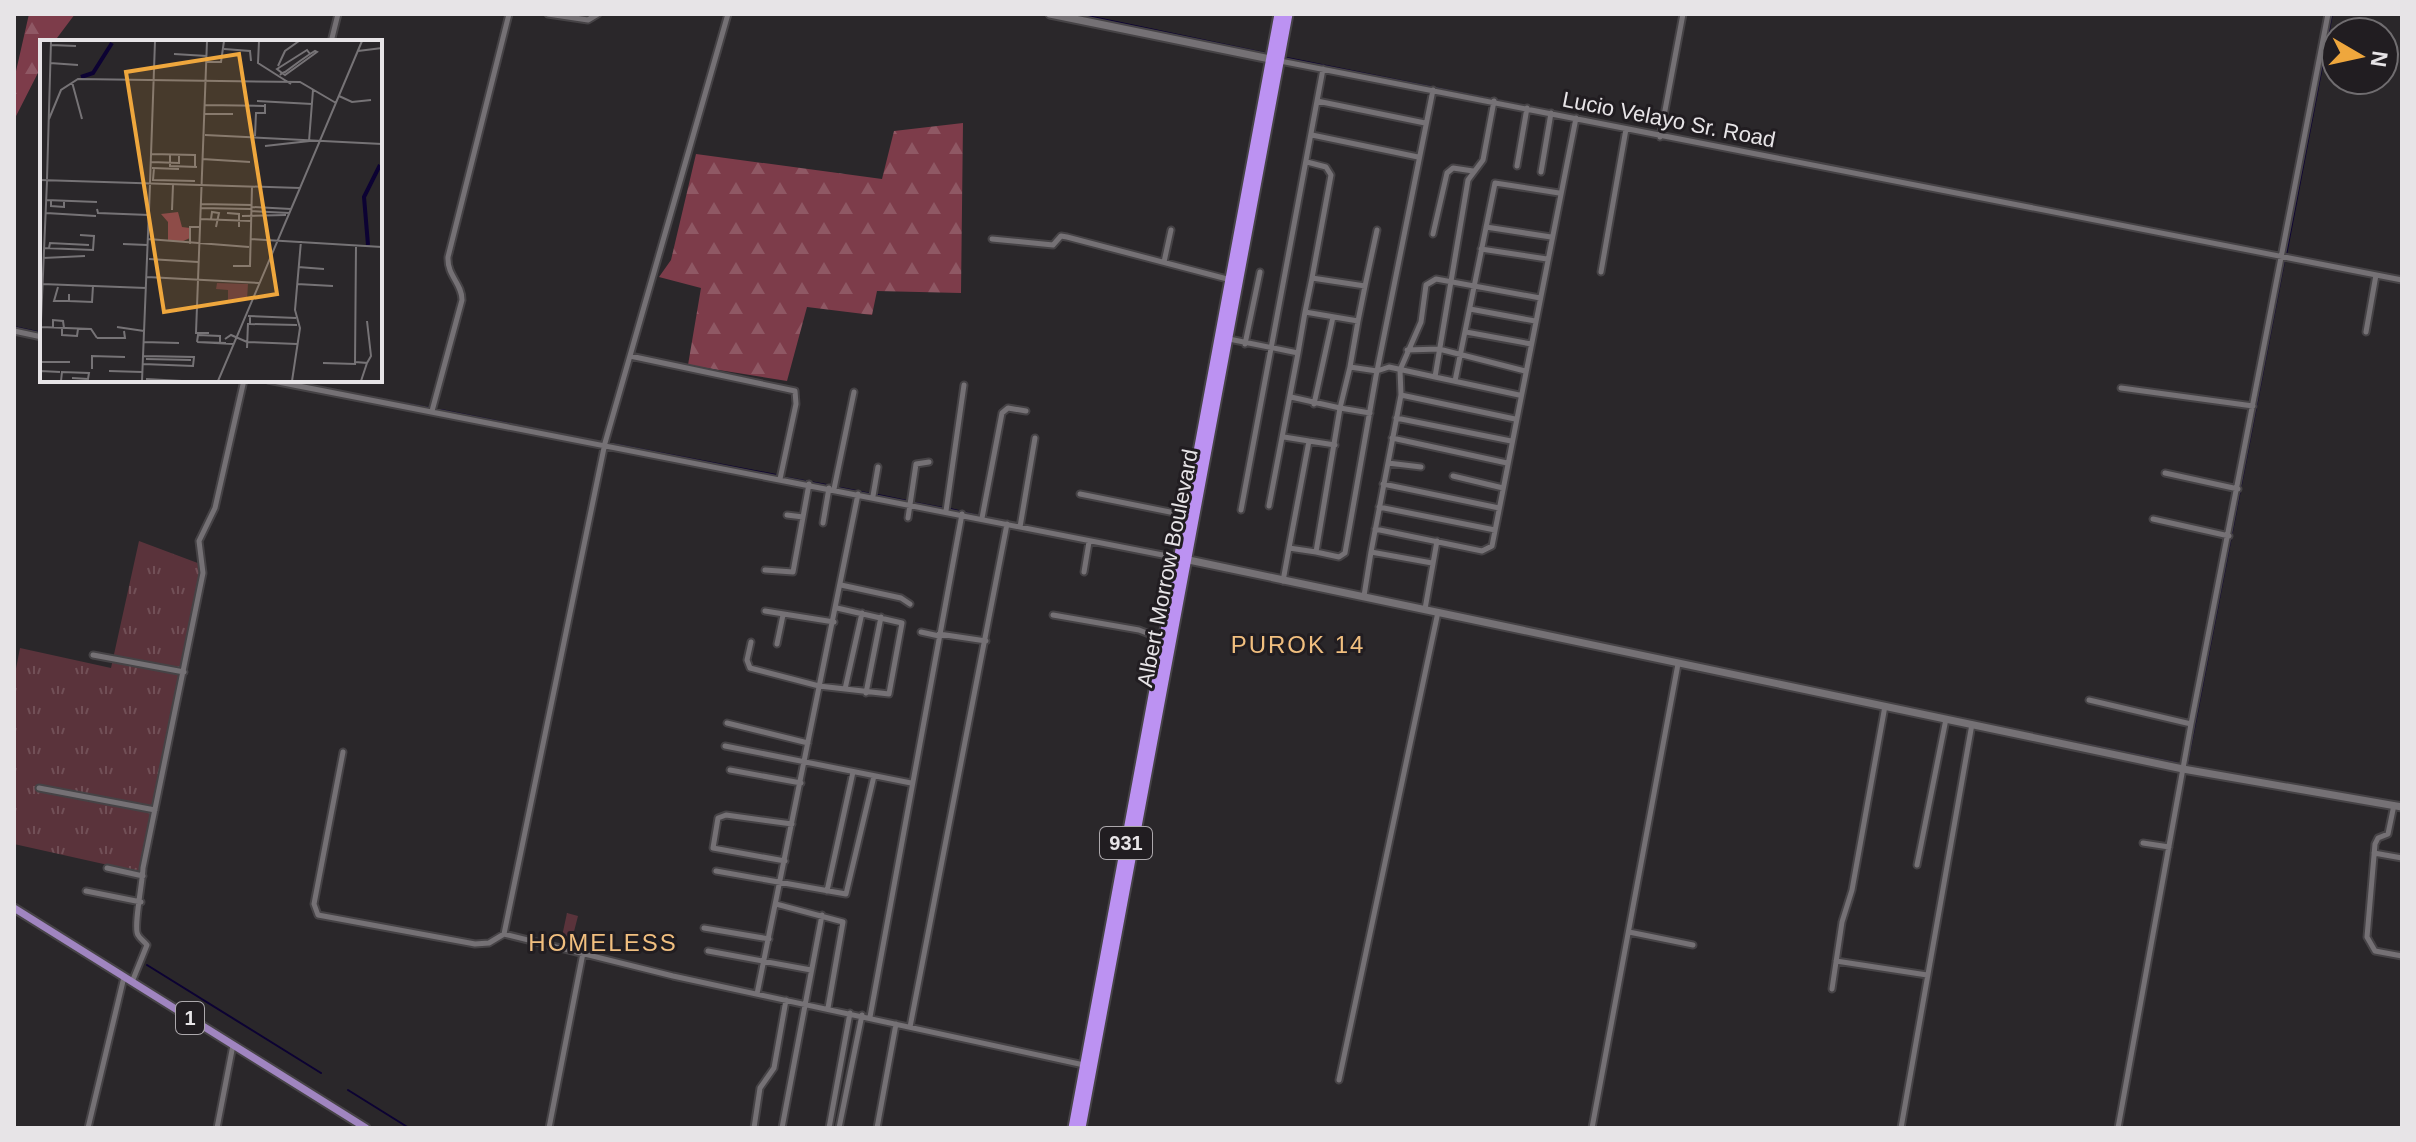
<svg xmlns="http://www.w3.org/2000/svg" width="2416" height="1142" viewBox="0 0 2416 1142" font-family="Helvetica,sans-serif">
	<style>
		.grass { fill: url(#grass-tufts) }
		.forest { fill: url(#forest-firs) }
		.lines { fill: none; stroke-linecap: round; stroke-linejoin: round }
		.stream { stroke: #0c0233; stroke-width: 2 }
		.street-casing { stroke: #464346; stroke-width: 9 }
		.secondary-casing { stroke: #464346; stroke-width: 11 }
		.primary-casing { stroke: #464346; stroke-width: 11 }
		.highway-casing { stroke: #464346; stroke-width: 13 }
		.street { stroke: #757175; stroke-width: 5 }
		.secondary { stroke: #757175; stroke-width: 7 }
		.primary { stroke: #a085c0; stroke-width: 7 }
		.highway { stroke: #bc92f2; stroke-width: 9 }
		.labels { text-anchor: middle; stroke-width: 6; stroke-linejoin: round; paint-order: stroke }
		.shield { fill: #211d21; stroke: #aca8ac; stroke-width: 2 }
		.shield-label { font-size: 20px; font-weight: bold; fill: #e7e4e7 }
		.street-label { font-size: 22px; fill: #e7e4e7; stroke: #211d21 }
		.neighbourhood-label { font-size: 24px; letter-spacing: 2px; fill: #f1bf7f; stroke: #211d21 }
		.inset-river { fill: none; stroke: #0c0233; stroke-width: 4 }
		.inset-road { fill: none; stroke: #767376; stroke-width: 2 }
		.view { fill: #efa73d; fill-opacity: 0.15; stroke: #efa73d; stroke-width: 4 }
		.inset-edge { fill: none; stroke: #e7e4e7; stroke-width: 4 }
	</style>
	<defs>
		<pattern id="grass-tufts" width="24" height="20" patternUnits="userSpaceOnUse" patternTransform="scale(2)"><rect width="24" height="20" fill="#5a333b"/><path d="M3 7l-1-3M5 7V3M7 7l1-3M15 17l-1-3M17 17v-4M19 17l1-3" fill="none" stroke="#725057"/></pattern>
		<pattern id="forest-firs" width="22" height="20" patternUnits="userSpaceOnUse" patternTransform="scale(2)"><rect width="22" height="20" fill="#7d3c4a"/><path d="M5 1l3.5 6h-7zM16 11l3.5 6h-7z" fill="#8f5864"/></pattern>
	</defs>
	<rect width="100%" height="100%" fill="#2a272a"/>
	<path class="grass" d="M139 541 203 565 144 873 14 844V679L20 648 111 668Z
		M567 913 578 916 571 943 561 941Z"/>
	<path class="forest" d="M29 14H75L54 42H42V65L14 120V80Z
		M963 123 961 293 877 291 872 315 807 307 787 381 688 365 701 288 659 277 671 260 696 154 882 179 894 131Z"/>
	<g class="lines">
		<path class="stream" d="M1078 14 1269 54
			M1287 58 1590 119
			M2213 241 2278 253
			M2286 255 2332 14
			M14 327 42 333
			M283 380 350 393
			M356 395 430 408
			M441 410 600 442
			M613 444 776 475
			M788 478 832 486
			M841 488 871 494
			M878 495 907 501
			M916 503 943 508
			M950 509 980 516
			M985 517 1006 522
			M1561 634 1626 648
			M1822 690 2177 763
			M2187 765 2284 262
			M147 965 321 1073
			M348 1090 409 1128"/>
		<g class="street-casing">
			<path id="street" d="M548 14 588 20 598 14
				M331 42 338 14
				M1280 61 2402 280
				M1433 90 1377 371 1389 367 1435 377
				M1317 101 1323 69
				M1494 101 1483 160 1468 180 1435 377 1519 395
				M1312 135 1418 157
				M1660 137 1683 14
				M1307 162 1326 167 1331 175 1312 278
				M1517 166 1527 108
				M1541 172 1551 113
				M1486 227 1551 237
				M1433 234 1447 173 1453 168 1473 171
				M992 239 1053 245 1061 236 1067 237 1231 280
				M1481 249 1547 259
				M1164 262 1171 230
				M1601 272 1626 129
				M1365 286 1377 230
				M1470 309 1535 321
				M1305 312 1312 278 1365 286 1358 321
				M14 331 42 337
				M1466 332 1531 344
				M2366 332 2376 275
				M1229 339 1298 353 1269 506
				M1245 344 1260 272
				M1407 350 1439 349 1525 371
				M1298 353 1305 312 1358 321 1350 367
				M630 356 795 391 796 404 780 479
				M268 380 1178 558
				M1455 381 1495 183 1559 193
				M2121 388 2253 406
				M1401 395 1515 419
				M1291 397 1340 408 1316 552 1339 557 1345 553 1376 376 1377 371 1350 367 1340 408 1370 413
				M1314 404 1333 317
				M432 411 462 300C462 283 447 276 448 257L509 14
				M1396 418 1511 441
				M1284 437 1309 441 1289 548 1316 552
				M1392 438 1507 463
				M1309 441 1335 445
				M1388 463 1421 467
				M2165 473 2238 489
				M1453 476 1503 488
				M1383 484 1499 508
				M834 489 854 392
				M1080 494 1185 515
				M873 496 878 467
				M1379 507 1495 530
				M1241 510 1317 101 1425 123
				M946 511 964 385
				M787 515 803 517
				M908 518 916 464 929 462
				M982 518 1002 413 1008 408 1026 411
				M2153 519 2229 536
				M823 523 829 488
				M1020 527 1035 438
				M1375 529 1482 551 1492 546 1576 118
				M1432 563 1371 552 1401 395 1400 370 1421 322 1426 285 1436 279 1540 298
				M765 570 793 572 809 484
				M1084 572 1089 542
				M1283 581 1289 548
				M841 585 901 598 910 604
				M1364 596 1371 552
				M1425 609 1437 541
				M765 611 834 622
				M1053 615 1139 630 1162 639
				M921 632 939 636
				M939 634 986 641
				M751 642 747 660 750 668 819 686 889 694 902 623 837 608
				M777 644 783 615
				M93 655 184 672
				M845 689 862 613
				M866 693 881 617
				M2089 700 2191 724
				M727 723 808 743
				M725 746 911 783
				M343 752 314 904 318 915 475 944 489 943 504 934 673 976 1084 1065
				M730 770 801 783
				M39 788 155 810
				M2394 805 2388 834 2378 838 2375 844 2367 937 2375 951 2402 956
				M2143 843 2169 847
				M2374 853 2402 858
				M785 861 713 848 718 818 726 815 792 824
				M1917 865 1946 719
				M107 868 143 876
				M716 871 846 894 874 776
				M86 891 141 902
				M827 891 853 772
				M776 904 843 922 828 1008
				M704 928 769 939
				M1629 932 1693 945
				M504 934 605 443 728 14
				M708 951 811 970
				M1836 961 1927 975
				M132 982 147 945C144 941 140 939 138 935 133 928 143 880 143 868L203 573 199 541 215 508 244 380
				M1832 989 1842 922 1852 890 1885 706
				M757 994 858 494
				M870 1017 962 514
				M910 1027 1007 524
				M1339 1080 1438 612
				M88 1128 124 977
				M217 1128 233 1045
				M549 1128 583 953
				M754 1128 760 1088 774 1068 786 1000
				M782 1128 822 915
				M829 1128 850 1013
				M839 1128 862 1015
				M877 1128 896 1024
				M1592 1128 1678 664
				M1901 1128 1972 724
				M2118 1128 2191 724 2328 14"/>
		</g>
		<g class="secondary-casing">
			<path id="secondary" d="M1050 14 1270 59
				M1184 559 2183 769 2402 807"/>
		</g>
		<g class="primary-casing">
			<path id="primary" d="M14 908 366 1128"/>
		</g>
		<g class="highway-casing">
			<path id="highway" d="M1073 1128 1279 14
				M1081 1128 1288 14"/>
		</g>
		<use href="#street" class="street"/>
		<use href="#secondary" class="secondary"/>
		<use href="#primary" class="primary"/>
		<use href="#highway" class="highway"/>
	</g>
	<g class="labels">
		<g class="shield">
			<rect x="1100" y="827" width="52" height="32" rx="6"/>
			<rect x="176" y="1002" width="28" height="32" rx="6"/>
		</g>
		<g class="shield-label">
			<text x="1126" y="850">931</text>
			<text x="190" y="1025">1</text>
		</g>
		<g class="street-label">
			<text transform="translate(1669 119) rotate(11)" y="8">Lucio Velayo Sr. Road</text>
			<text transform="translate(1167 568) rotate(-79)" y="8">Albert Morrow Boulevard</text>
		</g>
		<g class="neighbourhood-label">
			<text x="1298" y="653">PUROK 14</text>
			<text x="603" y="951">HOMELESS</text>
		</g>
	</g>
	<g transform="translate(40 40)">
		<rect width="342" height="342" fill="#2a272a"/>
		<path d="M177 243 208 244 207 260H188V250L176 249Z" fill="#5a333b"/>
		<path d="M138 172 142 187 150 188V198L141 202 128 200V182L121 174Z" fill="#7d3c4a"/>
		<path class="inset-river" d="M41 37 53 33 72 3M328 205 324 157 340 125"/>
		<path class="inset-road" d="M167 1 156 293H169M219 1 218 23 251 44M11 5 36 6M184 9 210 11 211 21M318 11 342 8M134 14 167 16M166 22H181L184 1M10 23 38 25M238 26 245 11 259 1M240 35 242 33 245 32 260 21 270 14 275 11 277 12 245 35 242 33 237 29 267 10 270 14M32 42 42 79M299 56 312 62 331 60M217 61 272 64M165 65 225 66M165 74H193M9 79 21 50 38 39 260 42 296 63M165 95 342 104M215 96 216 73H225V64M225 106 269 101 273 50M111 114 155 115V127M130 115V126L157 127M162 119 210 122M111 122 139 123V115M112 128 139 129M114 128 113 140 155 141M7 139 11 1M0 140 260 148 322 1M110 143 115 1M6 160 57 162M11 160V166L24 167V161M160 164 212 165M212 167 251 169M160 168 211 169M57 169 58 173 109 175M132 170 133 145M211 171 249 173M6 173 56 176M187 173 199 174V187M202 176 246 175M160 179 211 181M171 179 172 172 179 173 176 187M108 199 209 207M210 199 342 207M83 204 107 205M150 204V187H159M4 208 53 210 54 196 40 195M9 208 10 203 49 205M3 218 45 216M109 219 158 222M193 226H210L212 147M258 227 284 229M107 237 219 243M2 244 106 248M257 244 293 246M18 247 14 261H29M29 254V261L52 262 53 246M208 276 256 278M210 276V284L257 285M1 287 51 289 57 298M77 287 104 291M13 288V280L23 281 24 288M22 288V295L37 296 38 289M57 298H85L84 291M185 299 191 295 207 302 257 304M103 302 139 303M157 302 193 304M157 302 186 303M157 302 158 295 180 296V302M0 304 7 141M207 308 208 283M103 316 154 317 153 326 103 324M106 319 151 320M0 322H30M315 322 327 323 321 341M283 323 315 324 316 205M327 323 331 316 327 281M52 329V316L85 317M69 331 102 332M106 339 142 341M0 341 1 331 20 332M21 341 22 332 49 333 48 339 32 338M102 341 110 145M178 341 260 148M252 341 260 288 255 270 261 201"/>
		<path class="view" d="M199 14 237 254 124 272 86 32Z"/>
		<rect width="342" height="342" class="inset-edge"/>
	</g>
	<rect width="2416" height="1142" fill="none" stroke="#e7e4e7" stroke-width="32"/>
	<g transform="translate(2360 56) rotate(99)"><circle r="38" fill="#211d21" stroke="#706d70" stroke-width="2"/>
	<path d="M0-6L14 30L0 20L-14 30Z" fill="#efa73d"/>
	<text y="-12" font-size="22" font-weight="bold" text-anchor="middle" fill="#e7e4e7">N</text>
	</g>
</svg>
